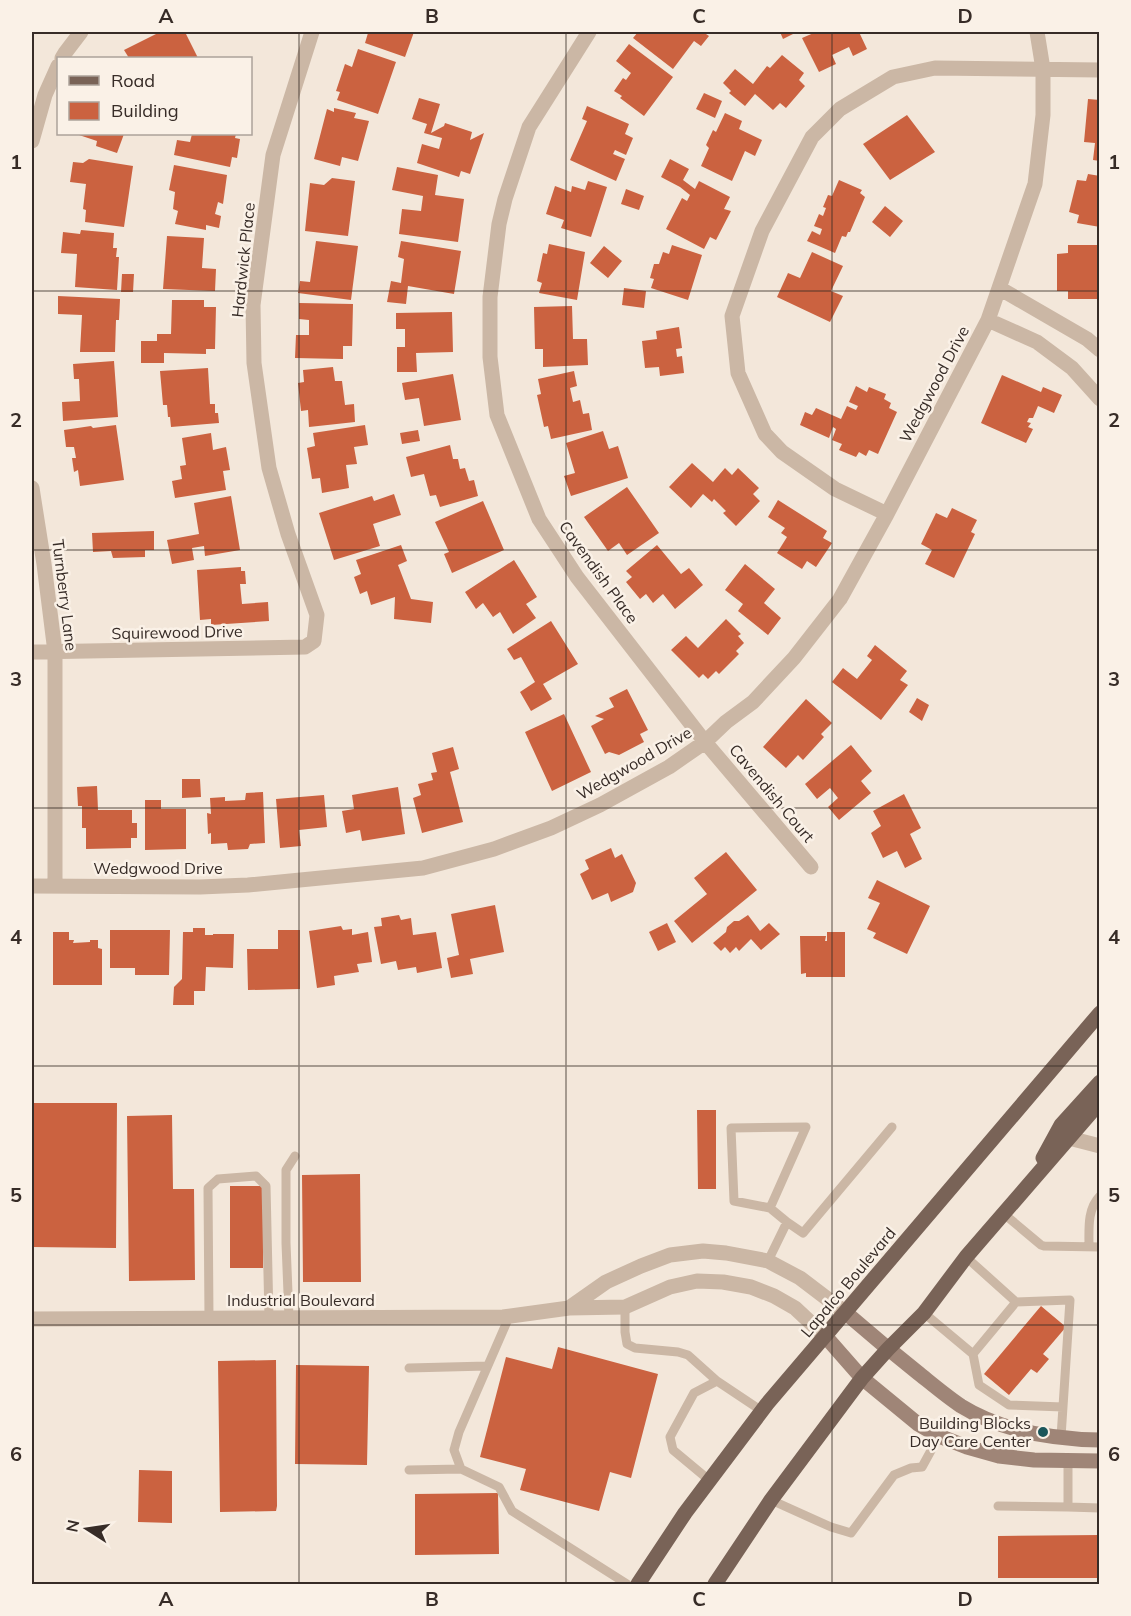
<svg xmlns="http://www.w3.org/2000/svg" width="1131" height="1616" viewBox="0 0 1131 1616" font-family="Mulish,sans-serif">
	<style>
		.building { fill: #cb6240 }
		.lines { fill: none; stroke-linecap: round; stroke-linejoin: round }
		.lane { stroke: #cbb7a5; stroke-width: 9 }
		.street { stroke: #cbb7a5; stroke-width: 15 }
		.secondary { stroke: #9f8577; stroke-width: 15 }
		.primary { stroke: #796357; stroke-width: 15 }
		.grid { fill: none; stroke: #372c27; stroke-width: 1.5; stroke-opacity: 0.55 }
		.poi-dot { fill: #1b565a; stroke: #faf1e7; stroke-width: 2 }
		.labels { text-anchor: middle; stroke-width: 5; stroke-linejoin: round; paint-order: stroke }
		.street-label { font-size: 16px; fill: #372c27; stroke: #faf1e7 }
		.poi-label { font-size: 16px; fill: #372c27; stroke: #faf1e7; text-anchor: end }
		.neatline { fill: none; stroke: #372c27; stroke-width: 2 }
		.grid-label { font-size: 20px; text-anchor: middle; font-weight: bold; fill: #372c27 }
	</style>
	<rect width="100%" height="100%" fill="#f3e7da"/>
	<path class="building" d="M160 32H185L198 58H129L124 50Z
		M364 32H414L405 57 365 43 368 33Z
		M638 32H703L709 36 701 46 694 41 673 69 633 38Z
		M780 32H797L783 39Z
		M816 32H859L867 49 853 56 849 47 832 55 836 64 819 72 802 38Z
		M629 44 673 77 644 116 620 98 622 96 614 91 623 78 626 80 631 73 616 61Z
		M358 49 396 62 378 114 337 100 340 92 336 91 345 64 352 67Z
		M782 55 804 73 799 80 805 86 786 108 780 103 773 110 755 94 745 106 729 93 731 91 723 83 735 69 753 84 767 66 770 68Z
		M704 93 722 101 715 118 696 109Z
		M419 98 440 104 431 133 444 126 445 123 472 132 470 140 484 133 470 174 461 171 459 177 417 163 422 144 439 149 442 138 424 133 427 124 412 119Z
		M1088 99 1100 100V161L1093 160 1095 143 1084 142Z
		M587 106 629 124 625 134 633 138 626 155 615 150 613 154 625 159 616 181 570 160 587 121 582 119Z
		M334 108 356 113 354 118 369 121 358 161 342 157 340 166 314 159 327 109 334 112Z
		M725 113 742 121 739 129 762 140 755 156 745 151 732 181 701 166 709 148 706 145 713 130 716 132Z
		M907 115 935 152 890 180 863 144Z
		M76 134H124L117 153 96 146 97 141Z
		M192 134H236L235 138 240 139 237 158 232 157 230 167 174 155 177 140 190 142Z
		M89 159 133 166 124 227 85 222 86 210 83 209 86 184 70 182 73 162 83 163Z
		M670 159 689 169 683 180 695 189 699 181 730 197 724 209 731 211 716 240 710 237 704 249 666 229 682 198 687 201 690 195 680 187 661 177Z
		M174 165 227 175 223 204 218 202 215 214 221 216 219 228 206 225V230L175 224 178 211 173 209 175 192 169 190Z
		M397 167 438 175 435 195 464 199 458 242 399 234 402 209 421 211 423 196 392 190Z
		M1088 174 1100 176V227L1077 223 1079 215 1069 212 1077 180 1086 181Z
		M332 178 355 181 348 236 305 231 310 183 324 185Z
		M839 180 862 190 860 193 865 197 850 232H848L846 237 842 236 835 253 807 241 812 231 820 235 822 229 814 226 819 214 823 216 826 208 823 207 828 195 832 196Z
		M588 181 607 187 591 237 561 228 564 220 546 214 555 186 571 192 572 186 585 190Z
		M626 189 644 196 639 210 621 204Z
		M885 206 903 221 890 237 872 222Z
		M81 230 114 233 113 248H117L116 257H119L117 290 75 287 77 254 61 253 63 232 80 234Z
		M167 236 204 238 202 268 216 269 215 291 163 289Z
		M316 241 358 246 351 300 298 293 300 281 310 282Z
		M401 241 461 251 454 294 408 286 406 304 387 302 391 281 401 283 404 259 398 257Z
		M549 244 585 252 577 300 539 293 542 283 537 281 543 253 547 254Z
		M672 245 702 255 688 300 651 288 654 279 650 278 654 264H659L663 252 669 254Z
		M1068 245H1100V299H1068V291H1057V254L1068 253Z
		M604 246 622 261 608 278 590 263Z
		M812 252 843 266 831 291 843 296 830 322 777 297 788 273 800 278Z
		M122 274H134L133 292H121Z
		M624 288 646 291 644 308 622 305Z
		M58 296 120 299 119 320H116L115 352H80L82 315 58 314Z
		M172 300H204V307H216L215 349H206V354L164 353V363H141V341H157V334H171Z
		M299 303 353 304 352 346H343V359L295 358 296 335H309V320L299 319Z
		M572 306 573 339H587L588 365 543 367V349H535L534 307Z
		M452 312 453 352 416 353 417 372H397V347H405V329H396V313Z
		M679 327 682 348 676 349 677 357 682 356 684 373 660 376 659 367 645 368 642 341 657 339 656 331Z
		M114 361 118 417 63 421 62 402 80 401 79 379H74L73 364Z
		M333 367 335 381H342L345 405 354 404 355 422 309 427 308 410 301 411 298 383 304 382 303 370Z
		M208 368 210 404H215V413H218L219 423 171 427 170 417H168L167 405H163L160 371Z
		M574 371 577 386 570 388 573 402 580 400 583 414 589 413 592 430 551 439 548 426 544 427 537 395 541 394 538 379Z
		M453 374 461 420 424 426 419 398 405 400 402 383Z
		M1002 375 1041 392 1043 387 1062 395 1054 413 1038 406 1033 418H1029L1027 422 1031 423 1028 427 1033 429 1026 443 981 423Z
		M856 386 867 392 869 387 886 394 884 399 891 403 889 408 897 412 878 454 869 450 866 456 859 452 856 457 839 450 842 444 832 440 836 429 833 427 829 438 800 425 805 412 812 415 816 408 841 419 847 406 856 410 858 406 849 402Z
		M116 425 124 480 80 486 78 470 74 472 72 458H76L74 447H66L64 430 91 426 93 428Z
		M365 425 368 445 354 447 357 464 346 465 349 488 322 493 320 478 312 479 307 448 315 446 313 433Z
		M418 430 420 441 402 444 400 433Z
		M603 431 609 449 618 446 628 478 571 496 564 476 575 473 566 443Z
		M211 433 213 450 226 447 230 470 223 471 226 490 175 498 172 481 182 479 180 466 186 465 182 438Z
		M450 445 453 459H458L460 469 465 468 469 481 474 480 478 496 440 507 436 495 430 496 424 474 411 477 406 457Z
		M692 463 713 482 725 468 732 475 738 468 759 488 753 494 760 501 736 526 723 513 726 511 714 499 712 502 703 494 691 508 669 487Z
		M627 487 659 533 627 555 619 543 608 551 584 517Z
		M394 494 401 515 373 524 380 546 334 560 319 513 372 496 374 501Z
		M231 496 240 550 205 556 204 546 192 548 194 560 172 564 167 540 199 534 194 503Z
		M778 500 827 531 823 538 832 543 816 567 807 561 802 569 777 553 787 537 781 533 785 528 768 517Z
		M483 501 504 550 452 573 444 554 449 552 435 522Z
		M952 508 977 520 971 532 975 534 954 578 925 564 932 550 921 544 936 513 947 518Z
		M154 531V550H145V557L113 558 111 551 93 552 92 533Z
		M401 545 407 561 398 565 411 599 433 602 431 623 394 619 395 597 371 605 367 591 360 594 354 577 361 574 356 560Z
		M657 545 681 574 689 568 703 585 675 609 663 594 653 603 646 594 640 599 626 582 632 577 626 571Z
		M514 560 537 597 526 604 536 618 513 634 500 612 493 617 483 603 476 609 465 592Z
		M745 564 775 589 764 603 781 618 768 635 738 611 743 604 725 590Z
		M241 567V571H245L246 584H240L242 604 268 602 269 621 211 625V619L200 620 197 570Z
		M726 619 741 634 738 636 744 643 736 651 739 654 719 674 716 671 708 679 703 674 699 678 671 650 686 636 698 648Z
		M551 621 578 664 543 684 552 699 531 711 520 692 535 682 521 657 514 660 507 649Z
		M875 645 907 671 900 680 908 685 881 720 832 682 843 668 857 679 872 660 867 656Z
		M627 689 648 730 640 734 644 742 619 755 609 752 605 754 591 726 604 719 595 716 614 707 609 698Z
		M917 698 929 705 922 721 909 712Z
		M806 699 832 723 821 734 824 737 803 760 798 755 786 768 763 747Z
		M564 714 591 772 552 791 525 732Z
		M851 745 872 771 861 781 871 793 839 820 828 807 838 798 830 788 817 799 805 784Z
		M453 747 459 769 450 772 463 822 422 833 413 798 421 795 418 784 433 780 431 773 437 772 432 753Z
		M182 779H200L201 797 182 798Z
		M97 786 98 810H132V823H137V838H131V848L86 849V828H82V806H78L77 787Z
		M398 787 405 834 362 841 360 830 346 833 342 811 354 809 352 795Z
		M263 792 265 843 250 844 248 849 228 850 227 843 211 844V833L208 834 207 813 211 814 210 798 225 797V801L245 800 246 793Z
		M904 794 921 828 910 834 922 859 905 868 897 851 883 858 871 833 881 826 873 811Z
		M324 795 327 827 299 830 301 846 280 848 276 799Z
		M145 800H161V809H186V849L145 850Z
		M611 848 615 858 622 854 636 883 633 892 611 902 608 893 592 900 580 874 589 869 585 860Z
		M726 852 757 890 692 943 674 921 707 894 694 878Z
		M877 880 930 906 907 954 873 938 876 933 867 929 880 903 868 898Z
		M495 905 504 952 470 959 473 974 451 978 447 958 459 955 451 914Z
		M399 915 401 920 411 918 413 935 436 932 442 968 417 973 416 967 398 970 396 961 381 964 374 927 382 926 381 918Z
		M748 915 760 931 769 923 780 934 761 950 751 939 739 951 736 947 730 953 725 947 721 951 713 943 726 932 727 927 734 921H739Z
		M667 923 676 942 658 951 649 932Z
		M341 926 343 930 352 929V935L368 932 372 962 357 964 359 972 334 976 335 985 317 988 309 931Z
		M193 928H205V935H213V934H234L233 968 206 967 205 991H194V1005H173L174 987 182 979 183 932H193Z
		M110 930H170L169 975H135V968H110Z
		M278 930H300V989L248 990 247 949H278Z
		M53 932H69V940H74L73 943 90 942V940H98V948L102 949V985H53Z
		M827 932H845V977H806V973L801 974 800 936H826L825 941H827Z
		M32 1103H117L116 1248 32 1247Z
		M697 1110H716V1189H698Z
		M172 1115 173 1189H194L195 1280 129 1281 127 1116Z
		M360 1174 361 1282H303L302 1175Z
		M230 1186H263V1268H230Z
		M1041 1306 1066 1327 1043 1354 1049 1359 1037 1373 1031 1369 1009 1395 984 1374Z
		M558 1347 658 1374 631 1478 610 1472 599 1511 520 1490 526 1469 480 1457 506 1357 552 1369Z
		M276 1360 277 1506 276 1511 220 1512 218 1361Z
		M296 1365 369 1366 367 1465 295 1464Z
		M139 1470 172 1471V1523L138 1522Z
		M498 1493 499 1554 415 1555V1494Z
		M1100 1535V1578H998V1536Z"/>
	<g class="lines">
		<path class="lane" d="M1004 1214 1041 1245 1044 1246 1100 1247
			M787 1222 803 1233 892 1127
			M1089 1247C1089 1229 1087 1209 1100 1196
			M966 1257 1016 1302 1070 1300 1061 1437
			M768 1261 787 1222 770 1208 734 1201 731 1128 806 1127 770 1208
			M625 1307V1332L627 1344 635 1348 678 1352 688 1355 717 1381
			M924 1313 973 1354 979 1385 1009 1405 1063 1407
			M509 1317 459 1432 454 1450 461 1469 499 1487 512 1511 627 1584
			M209 1318 208 1188 218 1179 256 1176 266 1186 269 1318
			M289 1318 286 1243V1170L295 1156
			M973 1354 1016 1302
			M409 1368 487 1366
			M1068 1461V1507L1100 1508
			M409 1470 461 1469
			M709 1480 673 1450 670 1437 694 1393 717 1381 762 1411
			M771 1500 831 1527 851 1533 894 1475 911 1468 922 1467 939 1436
			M998 1506 1068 1507"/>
		<path class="street" d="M589 32 529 127 505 199 499 224 490 297V357L497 415 539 519 577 577 705 742 811 867
			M62 58 65 53 81 32
			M32 141 45 95 58 66
			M999 288 1087 339 1100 350
			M988 320 1037 342 1072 368 1100 399
			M32 488 44 564 55 652V886
			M887 514 835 489 782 452 765 434 738 373 732 316 762 231 812 137 840 109 893 77 935 68 1100 70
			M32 652 305 647 314 641 317 615 288 534 269 468 254 363 253 305 273 155 312 32
			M32 886 200 887 248 885 423 868 494 849 551 828 600 805 669 767 705 742 726 722 753 702 794 658 840 599 887 514 988 320 1035 184 1043 115V69L1037 32
			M1069 1138 1100 1146
			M569 1308 606 1282 641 1266 670 1255 703 1251 726 1253 768 1261 800 1278 846 1313
			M32 1319 503 1317 569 1308 625 1307 670 1287 697 1281 723 1282 751 1287 774 1296 795 1308 826 1337"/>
		<path class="secondary" d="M846 1313C869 1333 893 1353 917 1372 932 1384 946 1396 961 1406 1001 1431 1053 1439 1100 1440
			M826 1337 862 1378 918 1424 939 1436 967 1447 999 1456 1034 1460 1100 1461"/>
		<path class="primary" d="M1043 1158 1061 1125 1100 1082
			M638 1584 685 1513 767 1404 1100 1013
			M715 1584 771 1500 862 1378 888 1349 924 1313 966 1257 1100 1102"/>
	</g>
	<path class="grid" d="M299 32V1584M566 32V1584M832 32V1584M32 291H1100M32 550H1100M32 808H1100M32 1066H1100M32 1325H1100"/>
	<circle class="poi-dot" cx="1043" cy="1432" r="6"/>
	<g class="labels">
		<g class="street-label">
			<text transform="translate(243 260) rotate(-84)" y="6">Hardwick Place</text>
			<text transform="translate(934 384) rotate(-62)" y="6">Wedgwood Drive</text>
			<text transform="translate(599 572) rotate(54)" y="6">Cavendish Place</text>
			<text transform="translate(65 595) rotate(83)" y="6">Turnberry Lane</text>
			<text transform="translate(177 632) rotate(-1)" y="6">Squirewood Drive</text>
			<text transform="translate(634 763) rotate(-30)" y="6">Wedgwood Drive</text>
			<text transform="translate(772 793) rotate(50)" y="6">Cavendish Court</text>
			<text x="158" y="874">Wedgwood Drive</text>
			<text transform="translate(848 1282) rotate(-50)" y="6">Lapalco Boulevard</text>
			<text x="301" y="1306">Industrial Boulevard</text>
		</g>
		<g class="poi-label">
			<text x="1031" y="1429">Building Blocks<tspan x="1031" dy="18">Day Care Center</tspan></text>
		</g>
	</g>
	<rect width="1131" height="1616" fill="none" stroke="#faf1e7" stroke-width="66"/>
	<rect x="57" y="57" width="195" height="78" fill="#faf1e7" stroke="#aca29a" stroke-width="1.5"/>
	<rect x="69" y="76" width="30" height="9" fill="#796357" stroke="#aca29a" stroke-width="1.5"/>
	<text x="111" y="87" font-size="18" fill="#372c27">Road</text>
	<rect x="69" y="102" width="30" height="18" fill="#cb6240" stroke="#aca29a" stroke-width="1.5"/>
	<text x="111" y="117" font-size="18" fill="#372c27">Building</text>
	<g transform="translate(87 1529) rotate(282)" stroke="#faf1e7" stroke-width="4.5" paint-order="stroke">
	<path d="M0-4.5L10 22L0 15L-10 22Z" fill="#372c27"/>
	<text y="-9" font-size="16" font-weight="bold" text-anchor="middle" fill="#372c27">N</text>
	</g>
	<rect x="33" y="33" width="1065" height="1550" class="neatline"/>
	<g class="grid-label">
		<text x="166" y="23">A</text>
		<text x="432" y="23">B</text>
		<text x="699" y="23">C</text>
		<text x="965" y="23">D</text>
		<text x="16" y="169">1</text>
		<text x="1114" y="169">1</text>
		<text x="16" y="427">2</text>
		<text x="1114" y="427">2</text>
		<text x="16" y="686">3</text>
		<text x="1114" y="686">3</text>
		<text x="16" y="944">4</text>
		<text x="1114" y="944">4</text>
		<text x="16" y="1202">5</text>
		<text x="1114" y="1202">5</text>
		<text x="16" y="1461">6</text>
		<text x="1114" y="1461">6</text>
		<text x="166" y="1606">A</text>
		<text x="432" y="1606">B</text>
		<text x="699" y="1606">C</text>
		<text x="965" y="1606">D</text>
	</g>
</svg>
